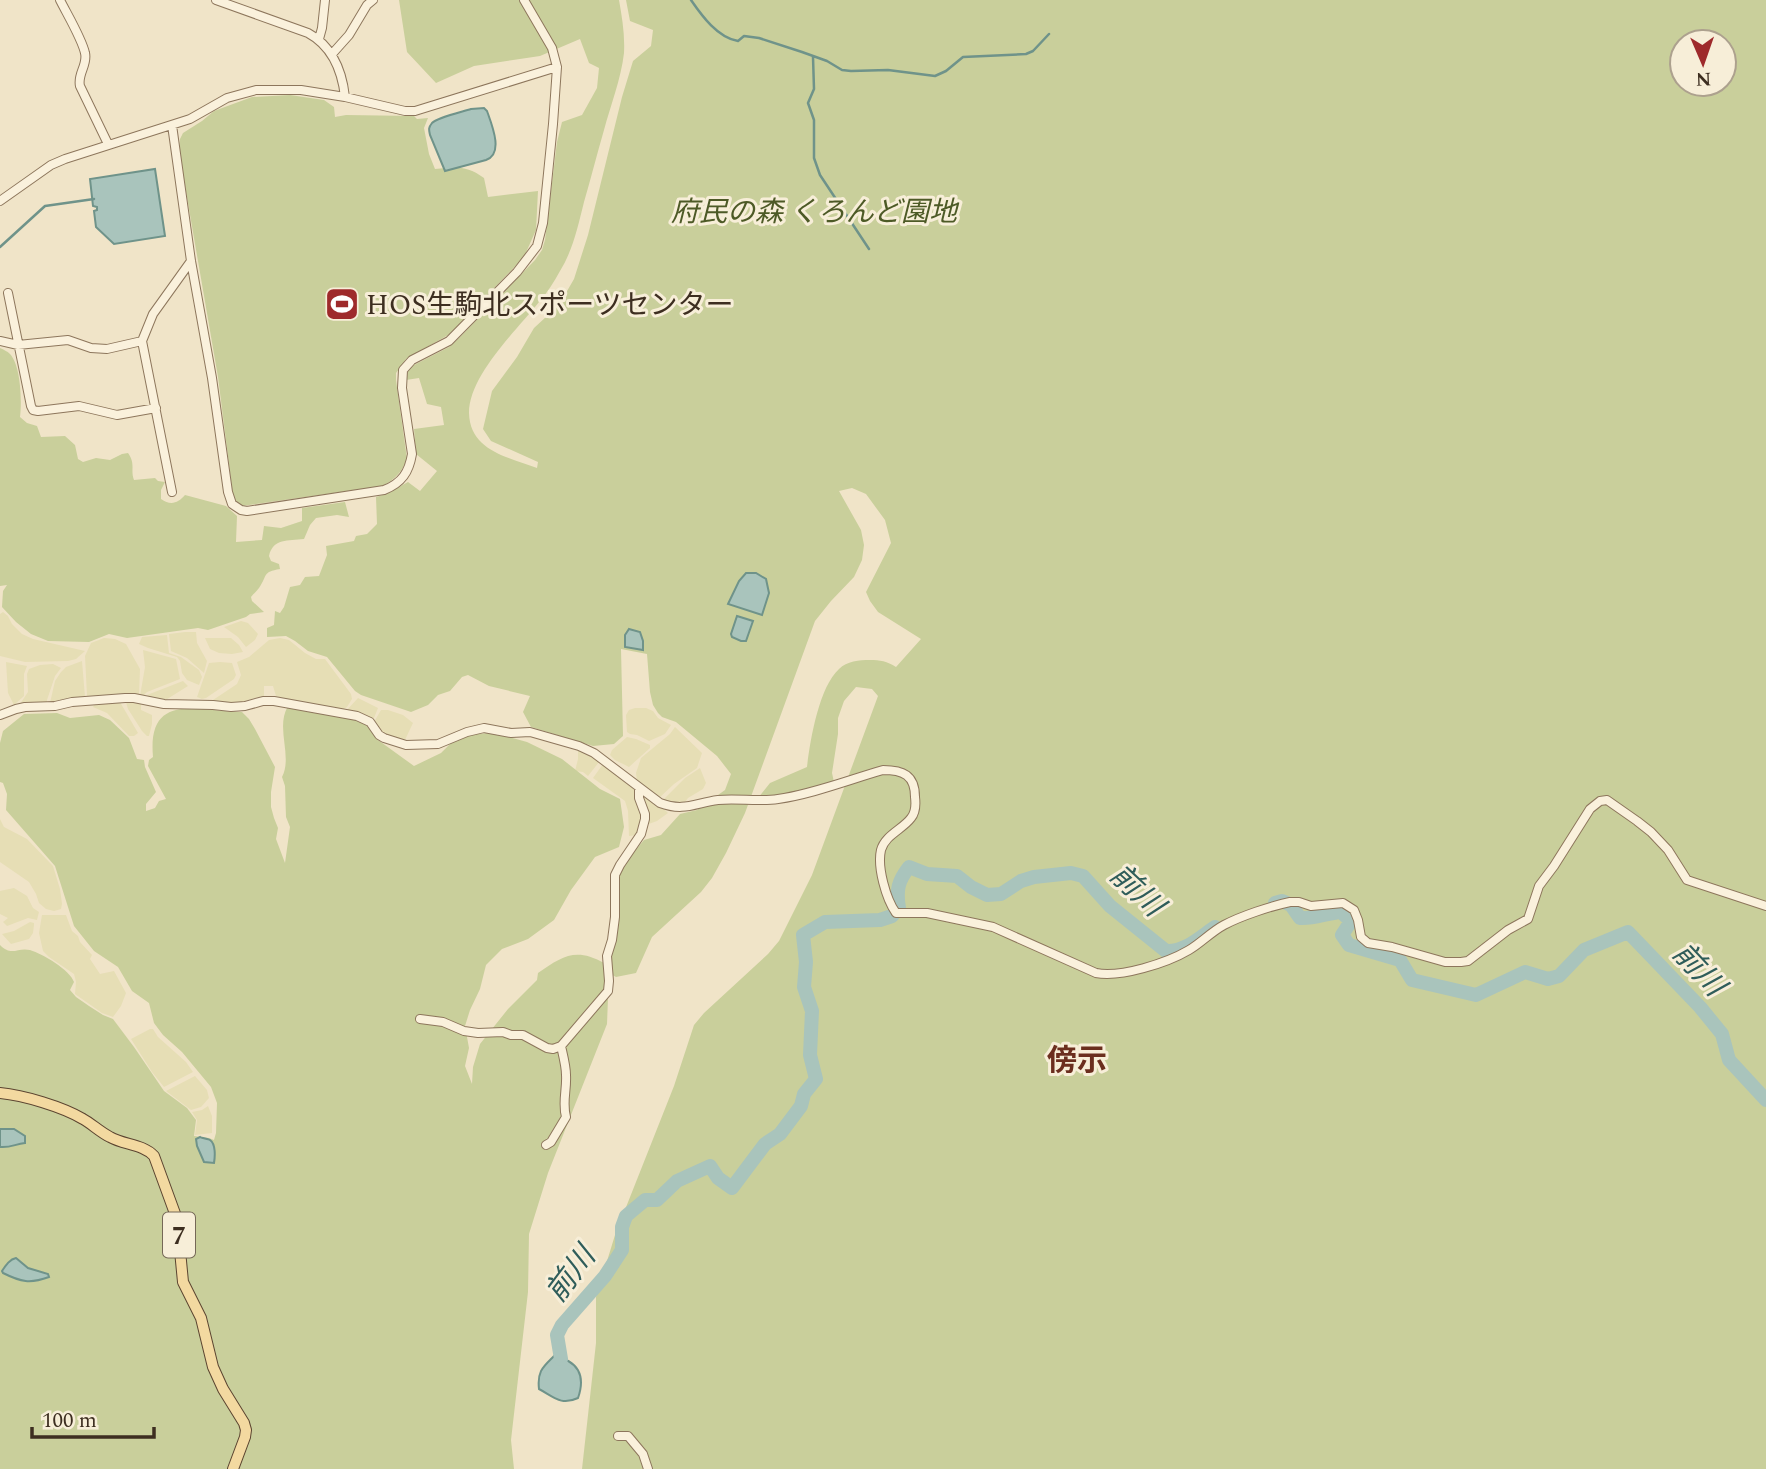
<svg xmlns="http://www.w3.org/2000/svg" width="1766" height="1469" viewBox="0 0 1766 1469" font-family="Spectral,'Noto Sans JP',serif">
	<style>
		.farmland { fill: #e6deb5 }
		.green { fill: #c9cf9b; fill-rule: evenodd }
		.water { fill: #a9c4bc; stroke: #6f938a; stroke-width: 2 }
		.lines { fill: none; stroke-linecap: round; stroke-linejoin: round }
		.stream { stroke: #6f938a; stroke-width: 2.5 }
		.river { stroke: #a9c4bc; stroke-width: 14 }
		.minor-casing { stroke: #8d765c; stroke-width: 10 }
		.major-casing { stroke: #5b4430; stroke-width: 12 }
		.minor { stroke: #faf1dc; stroke-width: 8 }
		.major { stroke: #f3d9a0; stroke-width: 10 }
		.labels { text-anchor: middle; stroke-width: 6; stroke-linejoin: round; paint-order: stroke }
		.shield { fill: #f7eed8; stroke: #756857; stroke-width: 2 }
		.shield-label { font-size: 26px; font-weight: bold; fill: #3d2e20 }
		.park-label { font-size: 28px; font-style: italic; fill: #4d5a26; stroke: #f7eed8 }
		.poi-label { font-size: 28px; fill: #3d2e20; stroke: #f7eed8; text-anchor: start }
		.water-label { font-size: 30px; font-style: italic; fill: #2f5d5a; stroke: #f7eed8 }
		.neighbourhood-label { font-size: 30px; font-weight: bold; fill: #6b2e1e; stroke: #f7eed8 }
	</style>
	<rect width="100%" height="100%" fill="#f0e4c8"/>
	<path class="farmland" d="M3 612 8 616 12 624 22 634 33 639 85 651 76 659 68 661 25 662 0 656V614Z
		M241 621 248 623 258 634 255 640 246 647 238 637 224 627Z
		M185 632H196L197 643 207 661 204 673 187 658 171 651 169 634Z
		M167 635 169 653 181 657 199 670 202 677 199 685 187 680 182 673 180 661 177 657 148 648 139 644 142 637Z
		M104 638 115 639 126 644 140 669 139 695 87 696 85 656 91 643Z
		M205 638H231L239 645 243 652 232 654 219 653 210 649Z
		M280 638 289 640 305 653 316 659H325L351 694 352 699 347 707 342 710 292 701 276 696 273 686H264V696L255 698 238 703 210 702 237 684 241 675 237 662 249 657 269 640Z
		M143 650 176 659 180 679 147 692 143 696H140L145 667Z
		M82 661 85 697 50 703 55 681 61 672 66 667Z
		M6 662 27 666 24 674V696L14 705 8 693Z
		M220 662 232 663 236 675 234 679 206 698 202 699 197 697 209 663Z
		M53 664 61 668 55 676 47 700V703L20 704 28 692 27 674 29 669 40 665Z
		M183 681 188 686 164 701 150 698 147 695Z
		M358 698 378 708 374 718 372 719 346 711Z
		M120 702 138 733 134 736H129L107 713 93 707 94 705Z
		M126 702 141 704V710L152 715V724L149 736H147L142 731 128 709Z
		M635 708H646L653 711 658 718 671 725 665 734 649 741 637 735 630 734 627 732 626 715 629 710Z
		M381 710H388L403 715 413 723 404 742 384 735 374 722Z
		M675 727 702 753 697 768 674 784 658 799 637 782 636 773 641 758 670 734Z
		M627 737 636 739 650 745V748L629 767 615 760 610 755 612 750Z
		M578 750 596 759 599 762 588 776 583 772 575 771 578 759Z
		M603 764 636 790 643 820 638 835 629 836 628 811 625 801 593 778Z
		M700 768 706 783 703 789 688 798 682 806 662 801 685 778Z
		M640 792 664 809 668 813 657 821 646 825Z
		M0 819 4 827 27 839 53 866 60 889 62 904 61 909 54 911 46 909 39 903 36 894 29 882 0 862Z
		M14 888 27 896 33 908 39 912 37 920 28 918 7 926 3 922 8 918 0 914V891Z
		M42 915H66L72 931 78 936 80 942 92 955 90 959 100 974 114 971 126 993 121 1006 113 1017 102 1013 75 994 76 982 74 974 49 957 43 951 39 933Z
		M30 922 34 923V925L33 933 29 939 11 944 2 934 14 931Z
		M150 1029H153L158 1037 186 1062 193 1072 164 1087 152 1072 131 1039Z
		M195 1076 207 1090 209 1098 201 1107 191 1110 166 1091Z
		M208 1106 212 1116V1133L195 1135 197 1120 192 1112 202 1110Z"/>
	<path class="green" d="M399 0H619C622 17 625 35 624 53 621 79 611 104 604 130 597 154 591 178 584 202 578 226 573 250 560 271 554 282 547 293 539 302 517 330 469 375 469 413 470 451 508 457 537 468L538 462 491 441 483 429 492 391 517 357 534 328 559 305 574 279 588 235 622 97 633 61 651 46 653 30 630 21 626 0H1766V1469H582L596 1343V1297L615 1235 674 1086 694 1025 704 1013 768 954 779 941 812 875 878 696 872 689 856 687 844 701 838 718V734L832 773 834 782 785 796 758 798 770 783 807 767C810 741 819 687 839 669 847 661 859 660 870 660 880 660 887 661 896 667L921 639 878 612 870 601 866 592 891 543 885 520 866 494 852 488 839 491 861 530 864 545 862 560 854 577 831 601 815 621 745 813 726 853 712 878 701 892 652 937 636 973 616 977 609 973 617 924 616 879 622 866 644 840 661 835 680 814 697 810 725 790 731 774 717 756 676 722 662 717 658 713 653 705 650 692 647 654 621 649 623 736 614 744 593 746 531 727 523 712 530 696 489 686 468 675 462 677 450 691 438 695 428 705 411 712 361 695 355 691 327 657 308 651 295 641 286 636 267 637V628L274 625 275 611 280 613 284 607 290 587 300 585 305 577 319 576 327 555 326 546 354 541 356 536 367 534 377 524 376 497 386 494 408 482 420 491 437 471 416 454 414 429 444 425 441 407 427 404 419 378 406 380 408 370 414 365 449 347 461 336 535 260 542 250 545 240 557 142 562 122 582 115 597 88 599 68 589 63 580 39 540 56 474 66 436 83 407 52ZM1682 42H1724V84H1682Z
		M290 95 324 100 334 107 335 117 346 115 414 116 417 119 428 118 424 128 429 154 435 169C456 167 466 165 484 178L488 197 538 191 536 230 524 257 450 334 406 359 396 373V380L407 459C402 472 395 479 383 486L242 506 235 500 233 496 218 377 179 151 180 139 183 133 202 121 214 111 252 97Z
		M0 348C4 350 7 351 10 354 21 366 22 401 20 417L27 423 37 426 41 437 65 436 75 445 78 459 83 462 96 458 110 460 122 454 128 453C136 464 130 470 134 480L155 478 158 481 165 482 161 490V499C171 506 178 503 185 495L226 506 237 516 236 542 262 540 264 526 281 528 302 521V508L345 502 349 517 337 515 316 518 310 525 304 539C288 541 273 538 269 556L271 561 279 564 280 569C262 572 268 575 259 588 257 591 253 594 251 597L252 601 264 612 250 614 246 617 208 630 198 628 127 638 109 634 89 642 48 641 31 634 16 622 2 607 3 591 7 585 0 586Z
		M288 706 362 720 378 740 414 766 441 753 452 742 470 734 495 733 527 742 562 759 600 789 620 799 624 827 619 847 595 857 571 890 554 920 528 939 502 949 486 965 480 989 470 1010 465 1026 469 1048 465 1066 472 1084 473 1067 480 1044 508 1009 537 980 538 973C562 956 576 947 604 963L608 998 607 1024 548 1173 529 1234 528 1292 511 1440 514 1469H0V945C12 957 17 947 30 950 43 954 70 970 74 982L70 990 76 997 89 1006 103 1015 113 1019 134 1047 164 1091 187 1108 196 1120 194 1136 209 1138 214 1140 216 1133 217 1103 211 1087 182 1052 163 1035 154 1023 149 1003 132 991 118 967 94 951 74 926 55 866 6 810 7 794 3 783 0 782V743L3 731 24 714 57 713 70 718 99 715 110 720 129 738 137 759 144 760 145 767 156 792 146 804V811L155 808 159 801 166 799 148 766 149 760 153 757C147 690 200 712 242 712L249 719 255 729 275 767 271 792V807L274 818 278 828 276 839 285 863 290 827 286 817 285 786 282 777C293 756 275 728 288 706Z"/>
	<path class="water" d="M471 109 484 108 487 111C492 125 504 154 486 160L445 171 430 135C429 130 428 128 432 123 438 117 462 112 471 109Z
		M155 169 165 236 114 244 96 227 94 211 97 210V207L93 206 90 179Z
		M746 573H756L766 579 769 593 762 615 728 604 739 581Z
		M737 616 753 621 746 641H741L732 637 731 634Z
		M629 629 640 632 643 641V650L625 647V635Z
		M0 1129H14L25 1136V1143C15 1144 11 1148 0 1147Z
		M200 1137C201 1138 209 1139 210 1140 216 1144 215 1157 214 1163L204 1162 197 1146 196 1139Z
		M16 1258 28 1268 48 1274 49 1277C30 1284 21 1282 3 1273L2 1271C6 1265 10 1259 16 1258Z
		M554 1356C578 1361 586 1375 578 1398 561 1406 554 1397 539 1389 537 1371 543 1367 554 1356Z"/>
	<g class="lines">
		<path class="stream" d="M691 0C702 16 718 38 738 41L744 36 759 38 802 52 827 61 842 70 851 71 888 70 935 76 946 71 963 57 1026 54 1033 51 1049 34
			M813 57 814 89 808 103 814 120V158L820 175 869 249
			M0 247 45 206 94 199"/>
		<path class="river" d="M1275 903 1282 901 1291 905 1300 918C1314 919 1327 913 1341 912L1351 921 1342 935 1349 945 1400 960 1412 980 1476 995 1525 972 1548 979 1559 976 1584 950 1628 932 1700 1007 1722 1034 1729 1060 1766 1100
			M561 1359 557 1335 562 1325 605 1276 622 1250V1227L626 1216 645 1200H657L677 1181 710 1166 718 1178 732 1188 765 1144 780 1134 801 1106 804 1094 816 1079 810 1055 812 1011 804 987 806 962 803 935 825 922 880 920 892 916 899 908C896 890 898 881 909 867L927 874 957 876 971 887 987 895 1001 894 1021 881 1034 877 1071 873 1083 876 1110 906 1166 951C1185 952 1199 938 1215 927"/>
		<g class="minor-casing">
			<path id="minor" d="M60 0C67 14 82 39 85 53 88 65 77 74 80 86L108 144
				M216 0 308 33C332 46 342 70 345 97
				M319 39 322 28 325 0
				M332 54 349 35 367 5 373 0
				M172 125 191 261 212 378 228 492 232 504 241 510 247 511 384 490C402 483 409 472 412 454L402 388 403 370 412 360 449 341 517 272 537 246 543 223 553 124 557 67 552 48 524 0
				M0 201 51 165 65 159 190 119 227 98 256 90H301L345 97 405 111H415L557 67
				M8 293 31 406 33 410 38 411 79 406 117 415 156 408
				M0 341 18 345 68 340 91 348 107 349 142 341
				M172 492 142 341 153 314 191 261
				M0 715 16 709 25 707 55 706 72 702 125 698H134L164 704 213 705 231 707 245 706 263 701H274L357 716 370 722 379 735 384 738 406 745 438 744 467 732 484 728 511 733 530 732 579 746 594 753 660 803C684 812 695 803 718 800 738 798 758 802 778 799 813 794 848 780 883 770 903 770 915 775 915 797 916 805 916 812 911 818 903 829 885 835 881 850 877 867 886 899 896 913H927L993 927 1096 973C1120 978 1167 963 1189 950 1201 943 1211 932 1224 925 1241 916 1271 906 1290 902H1299L1311 906 1343 903 1354 910 1358 920 1361 937 1368 943 1392 947 1445 962H1461L1468 961 1508 930 1528 919 1539 886 1554 866 1590 809 1600 801 1607 800 1637 821 1651 832 1668 850 1687 880 1766 906
				M420 1019 443 1022 464 1031 478 1033 503 1032 511 1035H523L547 1048 553 1049 561 1046 608 991 609 981 607 956 612 940 615 917V875L620 865 641 834 645 819V814L639 798V788
				M546 1145 551 1142 566 1117C562 1102 567 1090 566 1075 566 1066 563 1055 561 1046
				M618 1436H628L643 1454 648 1469"/>
		</g>
		<g class="major-casing">
			<path id="major" d="M0 1093C23 1095 63 1107 83 1119 92 1124 100 1132 110 1137 124 1145 143 1144 154 1156L177 1219 183 1282 201 1318 213 1367 223 1389 244 1423 246 1430 245 1437 233 1469"/>
		</g>
		<use href="#minor" class="minor"/>
		<use href="#major" class="major"/>
	</g>
	<defs>
		<g id="stadium-square" transform="scale(1.75)"><rect x="-9" y="-9" width="18" height="18" rx="4" fill="#9e2a2b" stroke="#f7eed8"/><path d="M0-5a6.5 5 0 1 0 0 10a6.5 5 0 1 0 0-10ZM-3.5-1.8h7v3.6h-7Z" fill="#fff"/></g>
	</defs>
	<g fill-rule="evenodd">
		<use href="#stadium-square" x="342" y="304"/>
	</g>
	<g class="labels">
		<rect class="shield" x="163" y="1212.5" width="32" height="45" rx="5"/>
		<g class="shield-label">
			<text x="179" y="1244">7</text>
		</g>
		<g class="park-label">
			<text x="814" y="221">府民の森 くろんど園地</text>
		</g>
		<g class="poi-label">
			<text x="366" y="314">HOS生駒北スポーツセンター</text>
		</g>
		<g class="water-label">
			<text transform="translate(1137 890) rotate(43)" y="10">前川</text>
			<text transform="translate(1699 969) rotate(47)" y="10">前川</text>
			<text transform="translate(570 1274) rotate(-53)" y="10">前川</text>
		</g>
		<g class="neighbourhood-label">
			<text x="1077" y="1070">傍示</text>
		</g>
	</g>
	<g transform="translate(1703 63) rotate(178)"><circle r="33" fill="#f7eed8" stroke="#ada18e" stroke-width="2"/>
	<path d="M0-5L12 26L0 18L-12 26Z" fill="#9e2a2b"/>
	<text y="-10" font-size="19" font-weight="bold" text-anchor="middle" fill="#3d2e20">N</text>
	</g>
	<path d="M32 1427v10h122v-10" fill="none" stroke="#3d2e20" stroke-width="3.5"/>
	<text x="42" y="1427" font-size="21" fill="#3d2e20" stroke="#f7eed8" stroke-width="5" paint-order="stroke">100 m</text>
</svg>
